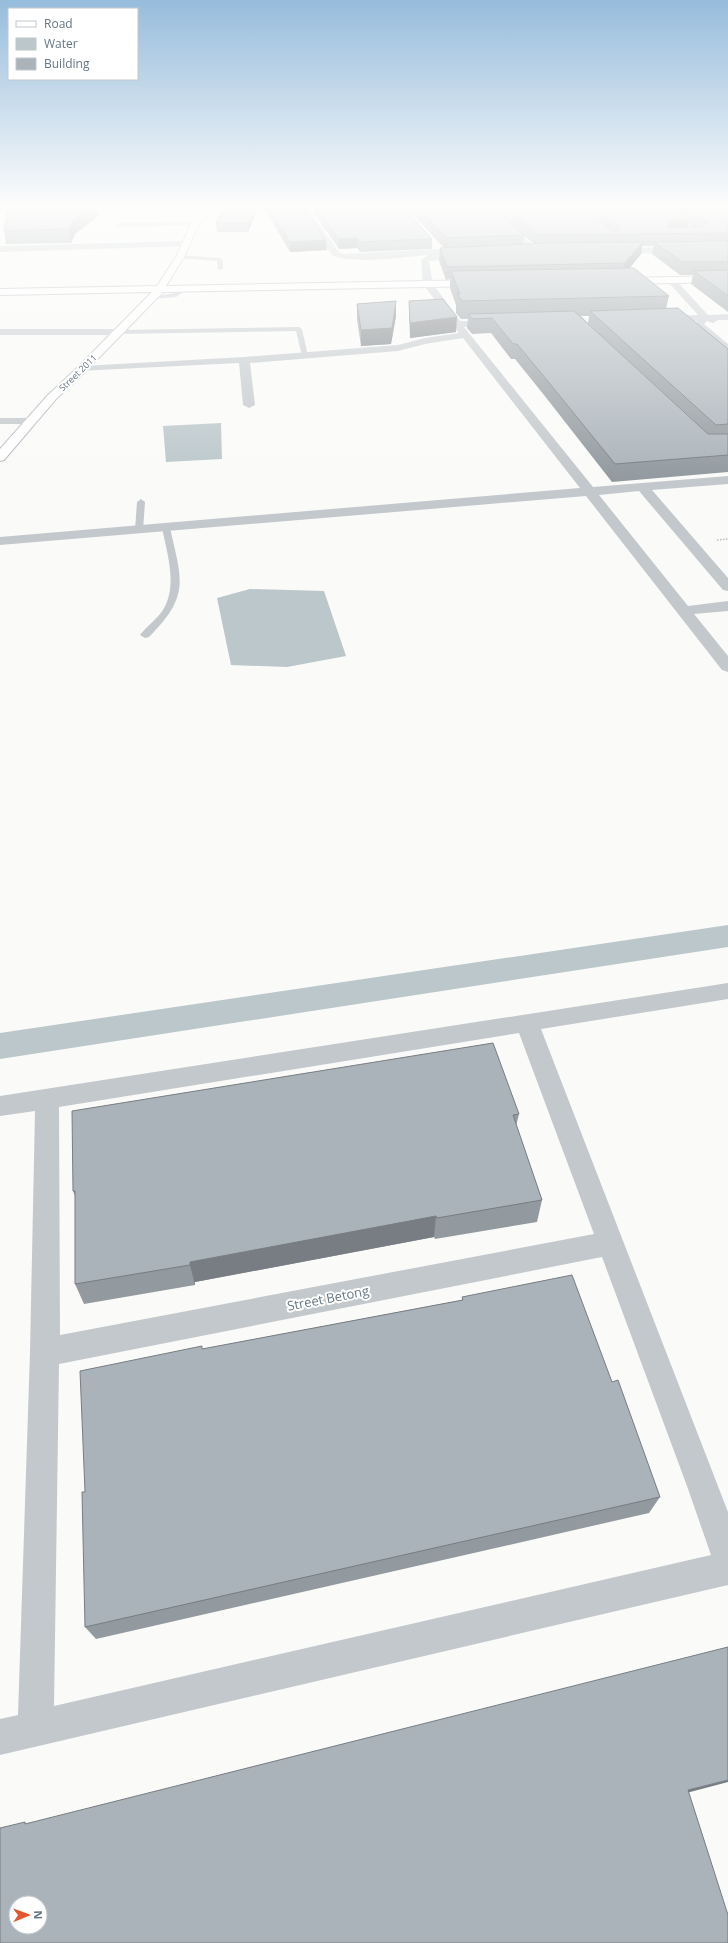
<svg xmlns="http://www.w3.org/2000/svg" width="728" height="1943" viewBox="0 0 728 1943" font-family="'Open Sans',sans-serif">
	<style>
		.water { fill: #bbc7cb }
		.lines { fill: none; stroke-linecap: round; stroke-linejoin: round }
		.canal { fill: #bbc7cb; fill-rule: evenodd }
		.secondary-casing { stroke: #b3babf; stroke-width: 2 }
		.path { stroke: #bbbfc2; stroke-width: 1.5; stroke-dasharray: 1.5 1.5; stroke-linecap: butt }
		.service { fill: #c3c8cc; fill-rule: evenodd }
		.minor { fill: #c3c8cc; fill-rule: evenodd }
		.secondary { fill: #fff; fill-rule: evenodd }
		.wall { fill: #929a9f; fill-rule: evenodd }
		.shaded-wall { fill: #777d82 }
		.building { fill: #aab3b9; stroke: #777d82; fill-rule: evenodd }
		.labels { text-anchor: middle; stroke-width: 4; stroke-linejoin: round; paint-order: stroke }
		.far-street-label { font-size: 9px; fill: #657683; stroke: #fff }
		.near-street-label { font-size: 13px; fill: #657683; stroke: #fff }
	</style>
	<rect width="100%" height="100%" fill="#fafaf8"/>
	<path class="water" d="M221 423 222 459 166 462 163 426Z
		M250 589 324 591 346 656 287 667 231 665 217 598Z"/>
	<g class="lines">
		<path class="canal" d="M728 925V947L0 1059V1033Z"/>
		<g class="secondary-casing">
			<path id="secondary" d="M203 208H211L199 224 184 257 166 286 479 280 484 283 479 286 163 292 86 371 56 399 4 460 0 461V449L48 395 78 367 152 292 0 295V289L157 286 176 257 191 224Z
				M728 276V282L619 284 614 281 619 278Z"/>
		</g>
		<path class="path" d="M717 540 728 539"/>
		<path class="service" d="M195 222 197 225 118 227 115 225 118 223Z
			M180 255 220 258 223 260V269L218 270 217 261 178 258Z
			M181 286 185 291 176 297 152 299 149 297 175 293Z
			M299 327 302 329 308 356 305 358 302 356 296 331 119 334 116 332 119 330Z
			M141 499 145 502 143 530 139 533 135 530 137 502Z
			M166 525 170 528C182 581 190 596 149 637L145 638 140 635C147 626 157 619 163 610 178 586 167 553 162 528Z"/>
		<path class="minor" d="M300 208H308L338 251 343 254 442 249 445 250V253L472 252V256L469 257 429 261 433 284 460 321H500L502 323 500 325 497 326 464 327 593 487 728 476V484L652 490 728 578V591L723 590 639 491 599 495 688 606 728 601V611L694 614 728 656V672L722 670 586 496 0 545V537L580 488 463 338 425 344 398 351 250 363 255 405 249 408 243 405 239 363 78 371 77 369 78 367 82 366 244 357 398 345 425 338 459 333 423 284 421 260 428 255C404 257 352 265 332 255Z
			M481 208H489L532 244V248H526Z
			M186 241 189 242V246L0 252V246Z
			M728 246V252L611 254 607 251 611 248Z
			M671 277 674 278 708 315 728 314V320H718L713 323 707 321 704 324 728 344V352L724 351 696 327 694 325 697 321H656L654 319 659 316 698 315 668 282 666 280Z
			M0 329H119L124 332 119 335H0Z
			M0 418H30L36 421 30 424H0Z
			M728 983V999L541 1029 728 1512V1585L0 1755V1719L18 1715 30 1352 35 1111 0 1116V1096ZM519 1033 594 1234 60 1335 59 1107ZM602 1257 687 1486 711 1555 54 1706 59 1364Z"/>
		<use href="#secondary" class="secondary"/>
	</g>
	<path class="wall" d="M8 208H96L98 216 75 234 71 243 6 244 4 231Z
		M258 208 248 232H217L216 223Z
		M264 208H304L327 250 290 252Z
		M313 208H404L432 239V249L360 252 357 248 339 249 313 212Z
		M407 208H728V312L691 284 693 275H680L652 254 654 246H642L641 254 630 268 669 296 666 309 728 349V472L612 482 544 395 515 359H511L491 333 472 334 467 328 468 319H461L456 313V305L450 288V279L446 280 439 261 440 248H444ZM688 224 692 227H688ZM524 236 533 243V244H523ZM581 316H589L588 323Z
		M396 301V316L391 344 361 346 357 319V304Z
		M409 301 456 332 410 338 409 316Z
		M519 1114 516 1126 542 1200 537 1222 435 1239 434 1237 195 1282V1285L84 1304 75 1284V1196L73 1191Z
		M462 1297 612 1382 660 1497 649 1513 96 1639 85 1627V1492L203 1349 462 1300Z"/>
	<path class="shaded-wall" d="M90 208H96L98 216 75 234 71 243 69 229 73 221Z
		M254 208H258L248 232V223Z
		M689 220 687 232 667 233 669 221Z
		M357 238V248L339 249 338 239Z
		M326 240 327 250 290 252V242Z
		M643 242 641 254 623 276 625 263Z
		M396 301V316L391 344 361 346V330Z
		M457 317 456 332 410 338V323Z
		M436 1216 434 1237 195 1282V1285L190 1265V1262Z
		M728 1780V1782L675 1796 688 1790Z"/>
	<path class="building" d="M8 208H90L73 221 69 229 4 231Z
		M223 208H254L248 223H216Z
		M269 208H304L326 240 290 242Z
		M316 208H404L432 239 360 242 357 238 338 239Z
		M418 208H493L524 235 447 238Z
		M506 208H583L612 231H617L621 227 597 208H671L689 220 669 221 668 228 702 226 707 223 684 208H728V233L535 235 534 230Z
		M728 241V262H682L654 242Z
		M643 242 625 263 447 267 440 248 550 243Z
		M634 268 669 296 462 301 457 294H460L451 271Z
		M728 270V296L694 271Z
		M443 299 457 317 410 323 409 301Z
		M396 301 392 328 361 330 357 304Z
		M678 308 728 349V424L716 425 590 311Z
		M574 311 708 434H728V455L615 464 546 379 517 344H513L492 318 473 319 468 314Z
		M493 1043 519 1114 513 1115 542 1200 437 1218 436 1216 190 1262V1265L75 1284V1191H73L72 1111Z
		M572 1275 612 1382 618 1380 660 1497 85 1627 82 1492H85L80 1371 202 1346V1349L463 1300 462 1297Z
		M728 1647V1780L688 1790 728 1915V1943H0V1828L25 1822V1824ZM16 1903H40V1927H16Z"/>
	<linearGradient id="sky" x2="0" y2="1"><stop stop-color="#96bcdc"/><stop offset="0.43" stop-color="#fdfdfc"/><stop offset="1" stop-color="#fdfdfc" stop-opacity="0"/></linearGradient>
	<rect width="728" height="480" fill="url(#sky)"/>
	<g class="labels">
		<g class="far-street-label">
			<text transform="translate(78 373) rotate(-44)" y="3">Street 2011</text>
		</g>
		<g class="near-street-label">
			<text transform="translate(328 1298) rotate(-11)" y="5">Street Betong</text>
		</g>
	</g>
	<rect x="8" y="8" width="130" height="72" fill="#ffffff" stroke="#c1c8cd"/>
	<rect x="16" y="21" width="20" height="6" fill="#ffffff" stroke="#c1c8cd"/>
	<text x="44" y="28" font-size="12" fill="#657683">Road</text>
	<rect x="16" y="38" width="20" height="12" fill="#bbc7cb" stroke="#c1c8cd"/>
	<text x="44" y="48" font-size="12" fill="#657683">Water</text>
	<rect x="16" y="58" width="20" height="12" fill="#aab3b9" stroke="#c1c8cd"/>
	<text x="44" y="68" font-size="12" fill="#657683">Building</text>
	<g transform="translate(28 1915) rotate(89)"><circle r="19" fill="#ffffff" stroke="#c1c8cd"/>
	<path d="M0-3L7 15L0 10L-7 15Z" fill="#e4572e"/>
	<text y="-6" font-size="11" font-weight="bold" text-anchor="middle" fill="#657683">N</text>
	</g>
</svg>
